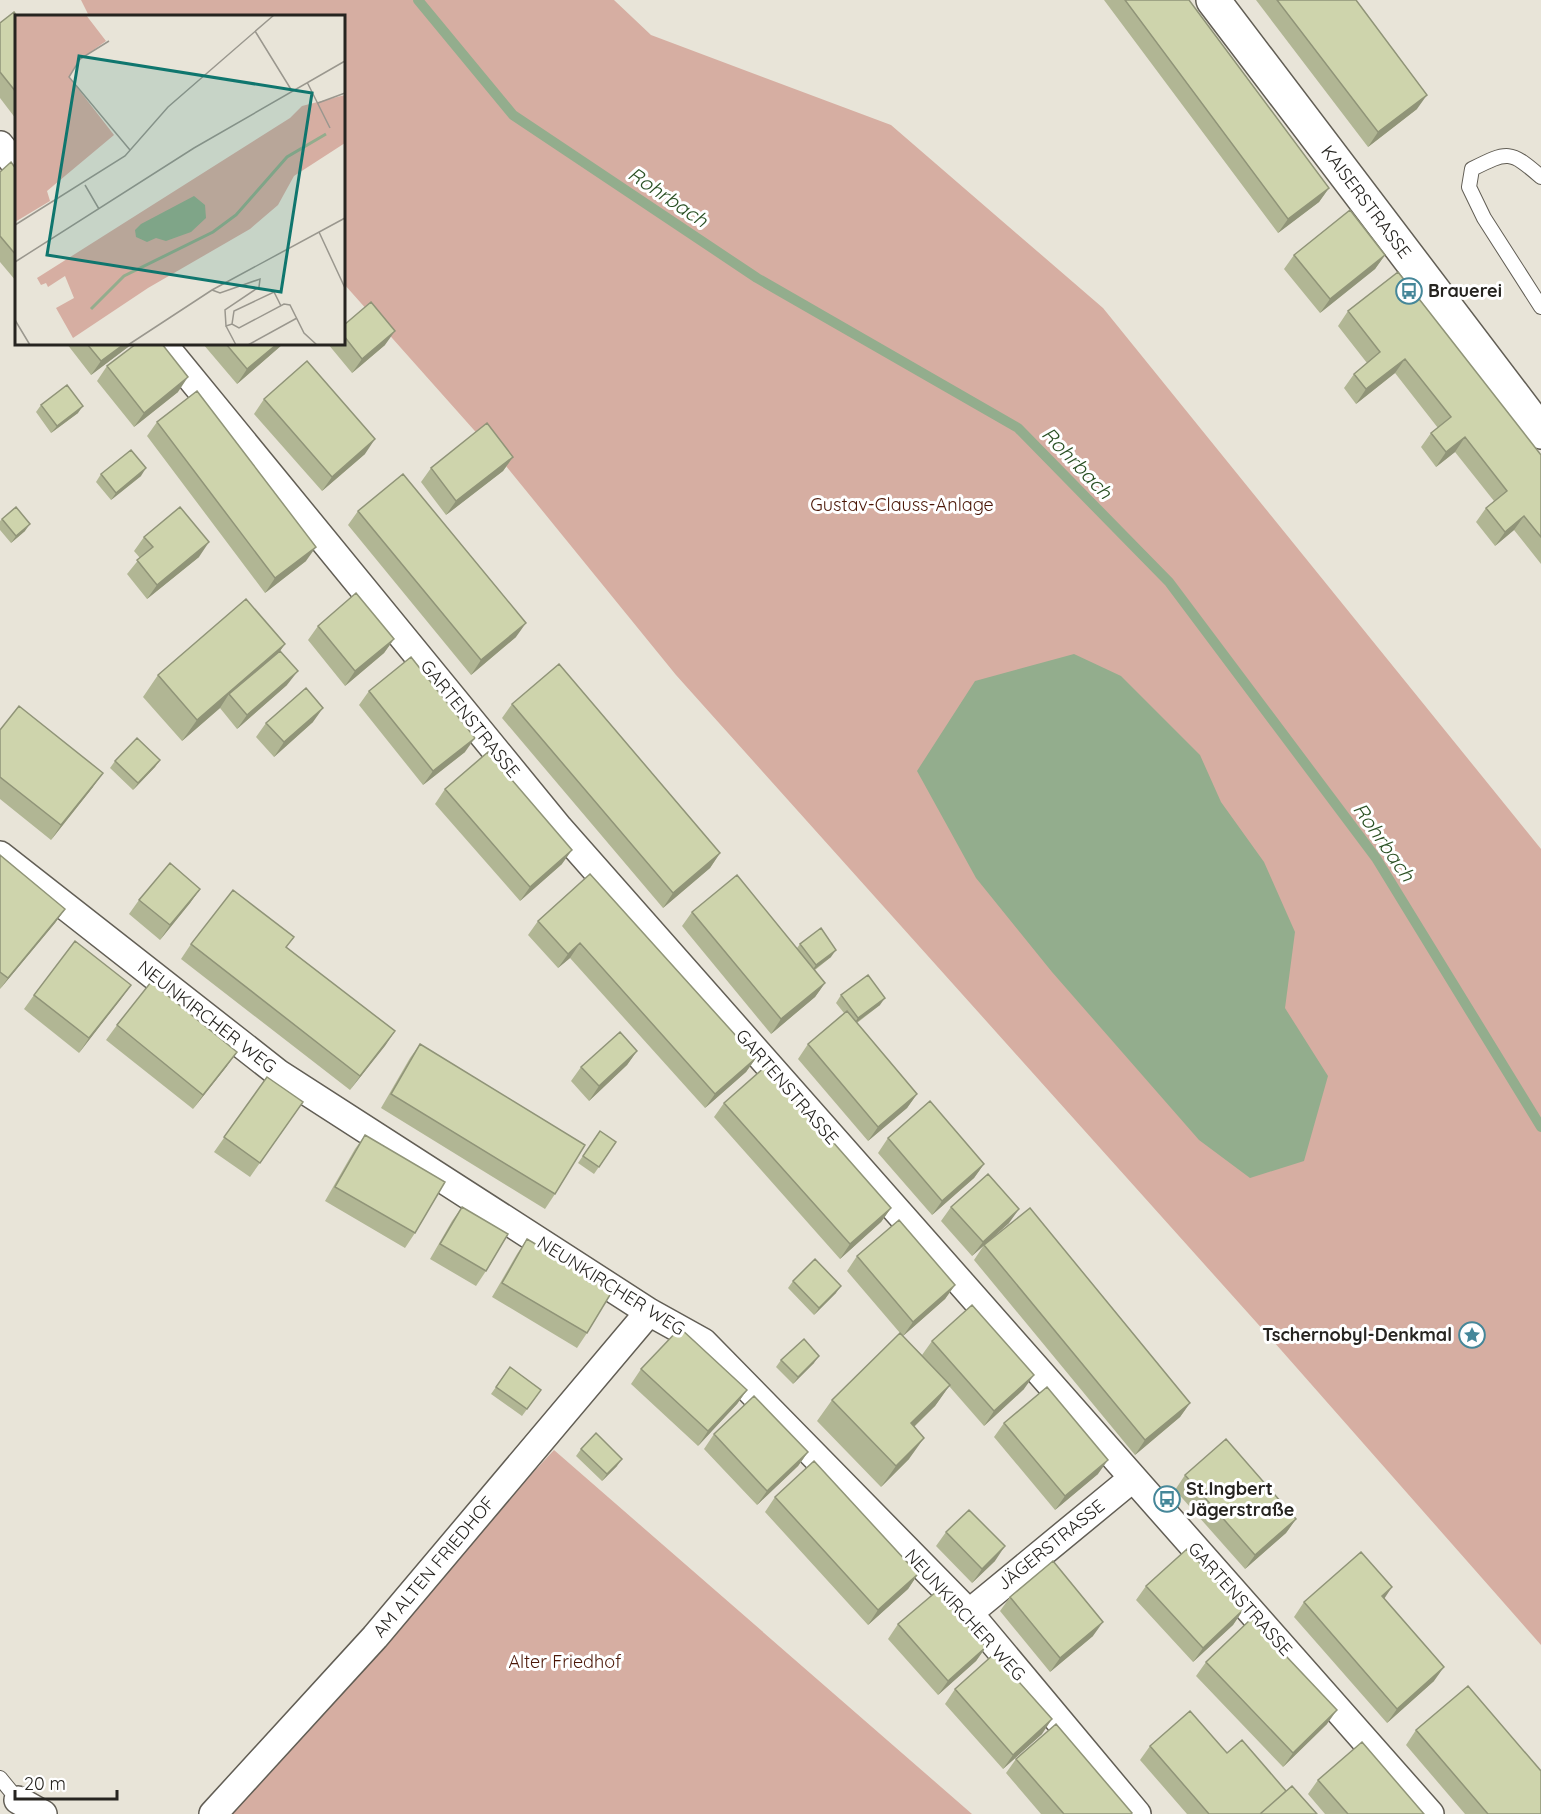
<svg xmlns="http://www.w3.org/2000/svg" width="1541" height="1814" viewBox="0 0 1541 1814" font-family="Quicksand,sans-serif">
	<style>
		.green { fill: #d6aea2 }
		.water { fill: #93ad8d }
		.lines { fill: none; stroke-linecap: round; stroke-linejoin: round }
		.stream { stroke: #93ad8d; stroke-width: 10 }
		.service-casing { stroke: #625e55; stroke-width: 16 }
		.minor-casing { stroke: #625e55; stroke-width: 30 }
		.secondary-casing { stroke: #625e55; stroke-width: 36 }
		.service { stroke: #fff; stroke-width: 14 }
		.minor { stroke: #fff; stroke-width: 27 }
		.secondary { stroke: #fff; stroke-width: 33 }
		.wall { fill: #b1b694 }
		.shaded-wall { fill: #909478 }
		.building { fill: #ced4ac; stroke: #909478; stroke-width: 1.5 }
		.labels { text-anchor: middle; stroke-width: 6; stroke-linejoin: round; paint-order: stroke }
		.street-label { font-size: 18px; fill: #262420; stroke: #fff }
		.poi-label { font-size: 18px; font-weight: bold; fill: #262420; stroke: #fff; text-anchor: start }
		.park-label { font-size: 18px; fill: #4a1606; stroke: #fff }
		.water-label { font-size: 20px; font-style: italic; fill: #2a5023; stroke: #fff }
		.inset-river { fill: none; stroke: #93ad8d; stroke-width: 3 }
		.inset-road { fill: none; stroke: #9a978e; stroke-width: 1.5 }
		.view { fill: #0f766e; fill-opacity: 0.15; stroke: #0f766e; stroke-width: 3 }
		.inset-edge { fill: none; stroke: #262420; stroke-width: 3 }
	</style>
	<rect width="100%" height="100%" fill="#e8e4d8"/>
	<path class="green" d="M81 0H614L651 35 891 125 1103 308 1541 849V1645L1274 1342 676 675 506 466 344 284V16H89Z
		M554 1450 972 1814H216Z"/>
	<path class="water" d="M1074 654 1121 676 1200 755 1221 802 1264 862 1295 932 1285 1008 1328 1076 1304 1161 1250 1178 1199 1140 1052 972 976 878 917 771 975 681Z"/>
	<g class="lines">
		<path class="stream" d="M418 0 513 115 757 278 1018 428 1169 582 1376 858 1541 1127"/>
		<g class="service-casing">
			<path id="service" d="M1541 177C1510 150 1508 151 1472 169L1469 187 1484 218 1541 307
				M0 1778 18 1800"/>
		</g>
		<g class="minor-casing">
			<path id="minor" d="M0 145 16 165
				M163 344 559 828 1430 1814
				M0 855 278 1073 649 1312 703 1342 969 1613 1137 1814
				M969 1613 1133 1478
				M18 1800 43 1814
				M213 1814 375 1637 649 1312"/>
		</g>
		<g class="secondary-casing">
			<path id="secondary" d="M1213 0 1541 432"/>
		</g>
		<use href="#service" class="service"/>
		<use href="#minor" class="minor"/>
		<use href="#secondary" class="secondary"/>
	</g>
	<path class="wall" d="M1104 0H1189L1329 188 1319 202 1278 233Z
		M1256 0H1356L1417 109 1368 147Z
		M16 16V119L0 98V23Z
		M16 169V281L0 262V172Z
		M1294 255H1385L1375 269 1320 313 1284 269Z
		M1348 311 1541 455V564L1514 530 1495 546 1476 522 1486 508 1494 501 1455 452 1436 467 1421 447 1431 433 1438 428 1395 373 1356 404 1344 388 1354 374 1367 363 1338 326Z
		M344 325 385 345 352 373 328 344H344Z
		M67 344H132L91 375Z
		M203 344H283L237 384Z
		M107 366 178 392 134 427 97 381Z
		M264 399 365 454 322 491 254 414Z
		M41 405 78 413 51 433 36 412Z
		M157 422 306 561 265 593 147 436Z
		M513 457 503 471 446 515 421 482 431 468Z
		M101 474 141 476 111 500 96 482Z
		M358 511 516 637 471 675 348 525Z
		M2 519 25 531 11 543 0 530V521Z
		M144 537 199 557 147 599 127 574 140 558 134 551Z
		M318 626 394 639 384 653 345 686 308 640Z
		M285 644 280 651 287 685 237 729 220 708 182 741 143 697 158 675Z
		M369 691 465 752 423 785 359 705Z
		M512 704 720 853 710 868 663 908 502 718Z
		M313 722 274 757 256 737 266 723Z
		M0 730 93 787 51 840 0 799Z
		M160 760 155 767 133 790 110 768 115 761Z
		M445 789 562 864 520 901 435 804Z
		M0 855 65 909 55 923 0 989Z
		M590 874 756 1058 746 1072 705 1108 570 958 558 968 528 935 538 921Z
		M200 889 190 903 160 940 129 914 139 900Z
		M692 912 797 948 800 944 831 957 815 970 825 983 815 997 771 1034 682 926Z
		M191 944 286 948 395 1031 350 1090 181 959Z
		M131 985 79 1053 24 1009 34 995Z
		M841 995 880 1005 857 1023 917 1094 907 1108 868 1141 798 1059 808 1044 844 1013 836 1003Z
		M117 1025 227 1066 193 1109 106 1040Z
		M420 1044 555 1194 545 1209 381 1108 410 1058Z
		M637 1051 627 1065 589 1101 571 1081 581 1067Z
		M267 1077 303 1102 250 1177 214 1152Z
		M724 1103 891 1208 881 1222 840 1259 714 1117Z
		M600 1131 616 1142 594 1174 578 1163Z
		M365 1135 415 1233 405 1248 325 1201 355 1149Z
		M888 1138 984 1164 974 1178 932 1215 878 1153Z
		M462 1207 486 1271 476 1286 430 1259 452 1221Z
		M951 1207 1009 1223 972 1256 941 1221Z
		M527 1239 587 1333 577 1348 492 1297 517 1254Z
		M984 1245 1190 1403 1180 1417 1135 1455 974 1260Z
		M857 1256 955 1285 945 1299 903 1336 922 1355 932 1341 1024 1389 984 1426 949 1386 935 1406 914 1427 909 1459 881 1487 817 1421 832 1400 900 1333 847 1271Z
		M793 1281 836 1293 814 1315 788 1288Z
		M781 1360 814 1363 793 1384 776 1367Z
		M510 1367 541 1390 522 1416 491 1394Z
		M641 1369 747 1390 737 1404 698 1446 631 1384Z
		M1004 1423 1098 1474 1055 1510 994 1437Z
		M714 1434 808 1452 798 1466 757 1505 704 1449Z
		M581 1449 617 1466 602 1481 576 1456Z
		M1185 1475 1296 1519 1286 1533 1245 1569 1175 1490Z
		M775 1497 918 1574 908 1589 868 1625 765 1512Z
		M946 1532 995 1561 972 1583 936 1546Z
		M1146 1586 1243 1610 1233 1625 1193 1662 1136 1600Z
		M1010 1597 1093 1636 1050 1672 1000 1611Z
		M1384 1598 1434 1681 1387 1723 1294 1617 1304 1602Z
		M898 1624 986 1647 976 1661 938 1695 888 1639Z
		M1206 1662 1327 1724 1283 1767 1196 1676Z
		M955 1689 1042 1734 1003 1769 945 1704Z
		M1416 1730 1541 1814H1465L1406 1745Z
		M1150 1746 1227 1753 1286 1791 1317 1814H1187L1140 1760Z
		M1016 1759 1131 1814H1041L1006 1773Z
		M1318 1780 1424 1814H1325L1308 1794Z"/>
	<path class="shaded-wall" d="M1427 95 1417 109 1368 147 1378 132Z
		M1329 188 1319 202 1278 233 1288 219Z
		M1385 255 1375 269 1320 313 1330 299Z
		M395 331 385 345 352 373 362 359Z
		M124 344H132L91 375 101 361Z
		M277 344H283L237 384 247 369Z
		M1405 359 1395 373 1356 404 1366 389Z
		M188 377 178 392 134 427 144 413Z
		M83 406 78 413 51 433 57 426Z
		M1465 437 1455 452 1436 467 1446 452Z
		M375 439 365 454 322 491 332 477Z
		M513 457 503 471 446 515 456 501Z
		M146 468 141 476 111 500 116 493Z
		M1524 516 1514 530 1495 546 1505 532Z
		M30 524 25 531 11 543 16 536Z
		M209 542 199 557 147 599 157 585Z
		M316 547 306 561 265 593 275 578Z
		M526 623 516 637 471 675 481 660Z
		M394 639 384 653 345 686 355 671Z
		M285 644 270 665 229 694 220 708 182 741 197 720Z
		M298 671 287 685 237 729 247 715Z
		M323 708 313 722 274 757 284 742Z
		M475 738 465 752 423 785 433 771Z
		M160 760 155 767 133 790 138 783Z
		M103 773 93 787 51 840 61 825Z
		M572 850 562 864 520 901 530 887Z
		M720 853 710 868 663 908 673 893Z
		M200 889 190 903 160 940 170 925Z
		M65 909 55 923 0 989 8 978Z
		M580 943 570 958 558 968 568 954Z
		M836 950 831 957 811 972 816 965Z
		M825 983 815 997 771 1034 781 1019Z
		M131 985 121 999 79 1053 89 1038Z
		M885 998 880 1005 853 1025 858 1018Z
		M395 1031 385 1046 350 1090 360 1076Z
		M637 1051 627 1065 589 1101 599 1086Z
		M237 1052 227 1066 193 1109 203 1095Z
		M756 1058 746 1072 705 1108 715 1094Z
		M917 1094 907 1108 868 1141 878 1127Z
		M984 1164 974 1178 932 1215 942 1201Z
		M891 1208 881 1222 840 1259 850 1244Z
		M1019 1209 1009 1223 972 1256 983 1242Z
		M955 1285 945 1299 903 1336 913 1322Z
		M841 1286 836 1293 814 1315 819 1308Z
		M819 1356 814 1363 793 1384 798 1377Z
		M1034 1375 1024 1389 984 1426 994 1411Z
		M950 1385 935 1406 896 1444 911 1423Z
		M747 1390 737 1404 698 1446 708 1431Z
		M1190 1403 1180 1417 1135 1455 1145 1440Z
		M924 1438 909 1459 881 1487 896 1466Z
		M808 1452 798 1466 757 1505 767 1491Z
		M622 1459 617 1466 602 1481 607 1474Z
		M1108 1460 1098 1474 1055 1510 1065 1496Z
		M1296 1519 1286 1533 1245 1569 1255 1555Z
		M1005 1546 995 1561 972 1583 982 1569Z
		M918 1574 908 1589 868 1625 878 1610Z
		M1392 1587 1382 1602V1596Z
		M1243 1610 1233 1625 1193 1662 1203 1648Z
		M1103 1622 1093 1636 1050 1672 1060 1658Z
		M986 1647 976 1661 938 1695 948 1681Z
		M1444 1667 1434 1681 1387 1723 1397 1709Z
		M1337 1710 1327 1724 1283 1767 1293 1753Z
		M1052 1719 1042 1734 1003 1769 1013 1755Z"/>
	<path class="building" d="M1125 0H1189L1329 188 1288 219Z
		M1277 0H1356L1427 95 1378 132Z
		M14 12 17 16H16V92L0 72V23Z
		M11 162 16 169V255L0 236V172Z
		M1350 210 1385 255 1330 299 1294 255Z
		M1398 272 1541 455V537L1524 516 1505 532 1486 508 1507 491 1465 437 1446 452 1431 433 1451 417 1405 359 1366 389 1354 374 1380 352 1348 311Z
		M371 302 395 331 362 359 344 336V325Z
		M87 344H124L101 361Z
		M136 344H162L188 377 144 413 107 366Z
		M226 344H277L247 369Z
		M307 361 375 439 332 477 264 399Z
		M67 385 83 406 57 426 41 405Z
		M197 391 316 547 275 578 157 422Z
		M487 423 513 457 456 501 431 468Z
		M131 450 146 468 116 493 101 474Z
		M403 474 526 623 481 660 358 511Z
		M16 507 30 524 16 536 2 519Z
		M180 507 209 542 157 585 137 560 153 547 144 537Z
		M356 593 394 639 355 671 318 626Z
		M246 599 285 644 197 720 158 675Z
		M280 651 298 671 247 715 229 694Z
		M411 657 475 738 433 771 369 691Z
		M559 664 720 853 673 893 512 704Z
		M306 688 323 708 284 742 266 723Z
		M19 706 103 773 61 825 0 777V730Z
		M137 738 160 760 138 783 115 761Z
		M488 752 572 850 530 887 445 789Z
		M0 855 65 909 8 978 0 972Z
		M170 863 200 889 170 925 139 900Z
		M590 874 756 1058 715 1094 580 943 568 954 538 921Z
		M737 875 825 983 781 1019 692 912Z
		M233 890 294 937 286 947 395 1031 360 1076 191 944Z
		M821 928 836 950 816 965 800 944Z
		M75 941 131 985 89 1038 34 995Z
		M868 975 885 998 858 1018 841 995Z
		M151 982 237 1052 203 1095 117 1025Z
		M847 1011 917 1094 878 1127 808 1044Z
		M620 1032 637 1051 599 1086 581 1067Z
		M420 1044 585 1145 555 1194 391 1094Z
		M766 1066 891 1208 850 1244 724 1103Z
		M267 1077 303 1102 260 1163 224 1137Z
		M930 1101 984 1164 942 1201 888 1138Z
		M600 1131 616 1142 599 1167 583 1156Z
		M365 1135 445 1182 415 1233 335 1187Z
		M988 1174 1019 1209 983 1242 951 1207Z
		M462 1207 508 1234 486 1271 440 1244Z
		M1030 1208 1190 1403 1145 1440 984 1245Z
		M899 1220 955 1285 913 1322 857 1256Z
		M527 1239 613 1290 587 1333 502 1283Z
		M815 1259 841 1286 819 1308 793 1281Z
		M972 1305 1034 1375 994 1411 932 1341Z
		M680 1328 747 1390 708 1431 641 1369Z
		M900 1333 950 1385 911 1423 924 1438 896 1466 832 1400Z
		M804 1339 819 1356 798 1377 781 1360Z
		M510 1367 541 1390 527 1409 496 1387Z
		M1047 1387 1108 1460 1065 1496 1004 1423Z
		M754 1396 808 1452 767 1491 714 1434Z
		M596 1433 622 1459 607 1474 581 1449Z
		M1226 1439 1296 1519 1255 1555 1185 1475Z
		M814 1461 918 1574 878 1610 775 1497Z
		M969 1510 1005 1546 982 1569 946 1532Z
		M1187 1549 1243 1610 1203 1648 1146 1586Z
		M1361 1552 1392 1587 1382 1596 1444 1667 1397 1709 1304 1602Z
		M1053 1561 1103 1622 1060 1658 1010 1597Z
		M937 1591 986 1647 948 1681 898 1624Z
		M1251 1619 1337 1710 1293 1753 1206 1662Z
		M994 1654 1052 1719 1013 1755 955 1689Z
		M1468 1686 1541 1771V1814H1488L1416 1730Z
		M1190 1711 1227 1753 1242 1740 1286 1791 1260 1814H1209L1150 1746Z
		M1056 1724 1132 1813 1131 1814H1064L1016 1759Z
		M1362 1742 1424 1814H1348L1318 1780Z
		M1292 1786 1317 1814H1260Z"/>
	<defs>
		<g id="bus-ring" transform="scale(1.35)"><circle r="9.5" fill="#fff" stroke="#458799" stroke-width="1.5"/><path d="M-5-6H5V4H4V6H2V4H-2V6H-4V4H-5ZM-3.5-4V0h7V-4ZM-3.5 1.2v1.5H-2V1.2ZM2 1.2v1.5H3.5V1.2Z" fill="#458799"/></g>
		<g id="sight-ring" transform="scale(1.35)"><circle r="9.5" fill="#fff" stroke="#458799" stroke-width="1.5"/><path d="M0-6L1.8-2.2L6-1.7L2.9 1.2L3.7 5.4L0 3.3L-3.7 5.4L-2.9 1.2L-6-1.7L-1.8-2.2Z" fill="#458799"/></g>
	</defs>
	<g fill-rule="evenodd">
		<use href="#bus-ring" x="1409" y="291"/>
		<use href="#sight-ring" x="1472" y="1335"/>
		<use href="#bus-ring" x="1167" y="1499"/>
	</g>
	<g class="labels">
		<g class="street-label">
			<text transform="translate(1366 202) rotate(53)" y="6">KAISERSTRASSE</text>
			<text transform="translate(470 719) rotate(51)" y="6">GARTENSTRASSE</text>
			<text transform="translate(207 1017) rotate(38)" y="6">NEUNKIRCHER WEG</text>
			<text transform="translate(787 1087) rotate(49)" y="6">GARTENSTRASSE</text>
			<text transform="translate(611 1286) rotate(32)" y="6">NEUNKIRCHER WEG</text>
			<text transform="translate(1051 1545) rotate(-39)" y="6">JÄGERSTRASSE</text>
			<text transform="translate(434 1567) rotate(-50)" y="6">AM ALTEN FRIEDHOF</text>
			<text transform="translate(1240 1599) rotate(48)" y="6">GARTENSTRASSE</text>
			<text transform="translate(965 1615) rotate(48)" y="6">NEUNKIRCHER WEG</text>
		</g>
		<g class="poi-label">
			<text x="1428" y="297">Brauerei</text>
			<text x="1452" y="1341" text-anchor="end">Tschernobyl-Denkmal</text>
			<text x="1186" y="1495">St.Ingbert<tspan x="1186" dy="21">Jägerstraße</tspan></text>
		</g>
		<g class="park-label">
			<text x="902" y="511">Gustav-Clauss-Anlage</text>
			<text x="565" y="1668">Alter Friedhof</text>
		</g>
		<g class="water-label">
			<text transform="translate(668 197) rotate(34)" y="7">Rohrbach</text>
			<text transform="translate(1077 463) rotate(46)" y="7">Rohrbach</text>
			<text transform="translate(1384 842) rotate(55)" y="7">Rohrbach</text>
		</g>
	</g>
	<g transform="translate(15 15)">
		<rect width="330" height="330" fill="#e8e4d8"/>
		<path d="M0 0H71L91 26 63 46 54 62 99 120 32 176 35 186 0 207ZM330 80V128L279 161 263 190 235 214 133 273 58 323 41 293 59 283 50 261 33 272 31 268 26 270 22 263 275 103 287 91Z" fill="#d6aea2"/>
		<path d="M179 181 190 190 191 203 176 217 151 226 141 223 132 227 121 222 120 215 126 209Z" fill="#93ad8d"/>
		<path class="inset-river" d="M76 294 109 261 198 217 221 200 272 142 311 119"/>
		<path class="inset-road" d="M240 16 277 76M94 26 65 44 54 62 115 135M292 67 315 113M303 88 330 78M70 170 84 194M0 210 110 141 153 92 259 0M304 217 330 273M0 247 179 133 330 46M197 275 205 278 245 264 244 272 210 295 211 311 217 309 224 313 269 289 275 290 289 318 302 330M0 305 15 330M217 309 219 296 259 277 266 291M211 311 221 330M113 330 197 275 330 203M233 330 282 303"/>
		<path class="view" d="M64 41 297 78 266 277 32 240Z"/>
		<rect width="330" height="330" class="inset-edge"/>
	</g>
	<path d="M15 1790v9h102v-9" fill="none" stroke="#262420" stroke-width="3"/>
	<text x="24" y="1790" font-size="18" fill="#262420" stroke="#ffffff" stroke-width="4.5" paint-order="stroke">20 m</text>
</svg>
